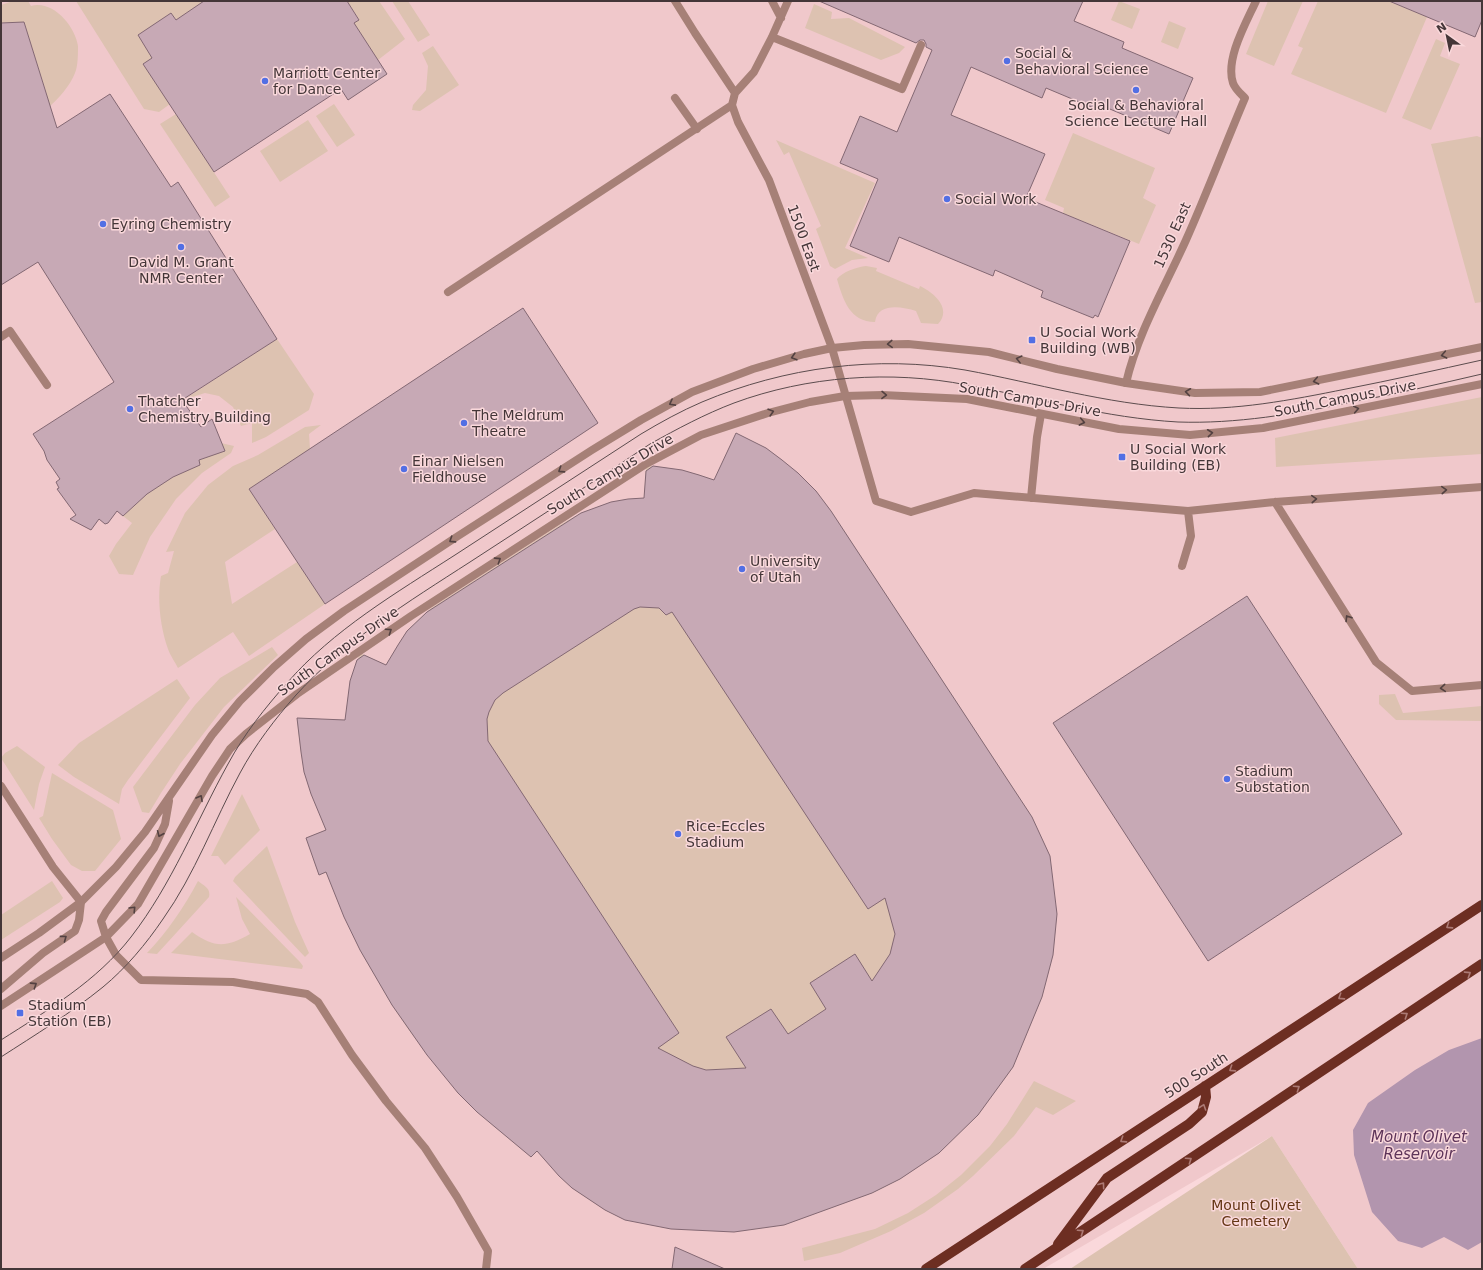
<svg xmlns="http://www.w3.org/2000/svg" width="1483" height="1270" viewBox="0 0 1483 1270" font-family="'DejaVu Sans',sans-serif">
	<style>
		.built { fill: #f0c8cb }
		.green { fill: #ddc2b1 }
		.water { fill: #b295ae }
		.building { fill: #c7a9b5; stroke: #836873; fill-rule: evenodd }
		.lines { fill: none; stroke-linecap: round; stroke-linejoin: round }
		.service { stroke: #a68077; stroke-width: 8 }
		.tertiary { stroke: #a68077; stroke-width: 8 }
		.primary { stroke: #6d2e22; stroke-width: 10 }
		.tram { stroke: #5c4c4e; stroke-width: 1 }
		.oneway { stroke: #534141 }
		.oneway2 { stroke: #ac7a75 }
		.poi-dot { fill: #526fe4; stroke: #fad8db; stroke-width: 1.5 }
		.labels { text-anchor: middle; stroke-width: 3; stroke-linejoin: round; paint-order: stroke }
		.poi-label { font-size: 14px; fill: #443638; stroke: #fad8db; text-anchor: start }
		.street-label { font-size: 14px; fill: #443638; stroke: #fad8db }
		.park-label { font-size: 14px; fill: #633514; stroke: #fad8db }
		.water-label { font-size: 15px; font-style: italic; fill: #5e3459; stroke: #fad8db }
	</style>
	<rect width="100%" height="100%" fill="#fad8db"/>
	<path class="built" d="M1 1H1482V1269H1358L1272 1136 1043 1269H1Z"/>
	<path class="green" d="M13 1H28L31 6C53 0 75 26 78 46 78 54 78 66 75 73 70 86 59 98 49 107L43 99 47 95 24 22 1 23V5Z
		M76 1H204L176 20 171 13 138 35 152 58 143 64 170 104 159 112 144 109Z
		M347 1H379L405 39 378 60 354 23 359 19Z
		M392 1H408L430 35 418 42Z
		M1119 1 1140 9 1132 29 1111 20Z
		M1268 1H1303L1274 66 1246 54Z
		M1318 1H1388L1427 17 1386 113 1291 74 1303 48 1298 46Z
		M814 4 832 12 831 19 849 18 905 47 899 53 881 60 805 28Z
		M1169 21 1186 28 1178 49 1161 42Z
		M1436 39 1445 43 1440 56 1460 64 1431 130 1402 118Z
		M433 46 459 85 420 111 412 110 413 105 426 90 428 66 422 53Z
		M334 104 355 135 337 147 316 116Z
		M176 114 230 197 215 207 160 124Z
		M308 120 328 151 280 182 260 151Z
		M1073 133 1155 168 1143 198 1156 205 1139 244 1063 213 1064 208 1045 200Z
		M1477 136 1482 138V302L1475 303 1431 144Z
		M776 140 875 183 845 248 868 258 852 260 835 269 830 266 816 229 821 226 789 152 784 155Z
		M866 266 877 268 876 271 919 289 920 286C935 293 952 309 938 324L921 323 916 311C902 307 878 302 875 322 850 322 843 300 837 279 842 272 857 267 866 266Z
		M277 339 314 394 309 410 266 437 252 443V423L241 426 233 407 219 396 205 393 183 400Z
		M1482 397V454L1276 467 1275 438Z
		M321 425 309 434 310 449 249 489 275 529 225 562 232 604 297 562 325 604 249 656 233 632 178 668C175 662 170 655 168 649 160 626 157 599 161 576L168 573 174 551 166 552 185 513 208 485 233 466 258 455 305 427Z
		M736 433C777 453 803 475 831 511L1032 817 1050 856 1053 955 1042 997 1013 1067 978 1115 939 1153 900 1179 872 1193 784 1225 734 1232 605 1210 572 1188 559 1176 538 1150 531 1157 477 1112 458 1093 411 1033 392 1005 360 950 326 872 319 875 306 838 326 830C309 790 300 761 297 718L345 720 350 681 360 653 386 665 398 645 407 631 431 608 558 526C585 509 612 500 644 498L646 466C670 467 692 472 714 480Z
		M221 443 234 446 231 453 202 473 176 499 150 537 133 575 119 574 109 556 116 544 132 523 123 516 147 494 173 477 200 465 199 460 224 451Z
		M272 647 278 655 224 707 180 764 161 793 149 813 142 812 133 787 195 705 220 678Z
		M177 679 190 698 128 780 122 789 119 804 74 777 58 765 79 743Z
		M1395 694 1403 713 1482 706V721L1396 720 1379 704V695Z
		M17 746 45 767 39 784 34 810 1 758 5 753Z
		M52 773 113 810 121 839 95 871H82L71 865 52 839 39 818 43 816Z
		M242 794 260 830 225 865 218 856H211Z
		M267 846 295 922 309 953 305 957 233 881 235 877Z
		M52 881 63 898 60 902 1 940V915Z
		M198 881C204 886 211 888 209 897L157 954 147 953C168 931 184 907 198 881Z
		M236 897 300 962 303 966 302 969 171 953 192 932C215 948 225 948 250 934L242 919Z
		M1034 1081 1076 1101 1053 1115 1036 1107 1014 1136 973 1176 958 1189 924 1213 891 1231 840 1253 804 1261 802 1248 875 1229 908 1213 936 1195 961 1175 990 1146 1007 1124Z
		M1272 1136 1358 1269H1070Z"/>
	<path class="water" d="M1482 1038V1242L1468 1250 1444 1237 1422 1248 1398 1241 1372 1212 1354 1155 1353 1130 1368 1103 1415 1070 1449 1050Z"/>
	<path class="building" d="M204 1H347L359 20 354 23 387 74 348 100 341 89 214 172 143 64 152 58 138 35 171 13 176 20Z
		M819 1H1083L1074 21 1124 42 1122 48 1193 78 1169 134 1098 104 1096 109 1046 88 1042 98 971 67 951 115 1045 154 1026 198 1130 241 1098 317 1095 315 1093 318 1041 297 1043 291 995 270 993 276 899 237 889 262 850 246 878 179 840 163 860 116 897 132 932 50 926 47V44L924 40H920L916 43Z
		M1389 1H1482V20L1475 37Z
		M24 22 57 128 110 94 171 187 178 182 277 339 182 400 201 427 212 419 225 451 199 460 200 465 173 477 147 494 123 516 117 511 108 523 105 524 99 519 91 530 70 519 76 515 57 489 59 488 56 482 60 479 47 460 44 451 33 434 114 382 38 262 1 285V23Z
		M523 308 598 423 325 604 249 489Z
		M736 433 766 448 782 460 798 473 816 491 831 511 1032 817 1050 856 1057 914 1053 955 1042 997 1013 1067 978 1115 939 1153 900 1179 872 1193 784 1225 734 1232 671 1229 625 1220 605 1210 572 1188 559 1176 537 1151 531 1157 477 1112 458 1093 427 1055 392 1005 360 950 344 917 326 872 319 875 306 838 326 830 311 794 304 772 301 752 297 718 345 720 350 681 357 660 364 655 386 665 398 645 407 631 427 612 581 513 611 502 628 499 644 498 646 471 653 466 682 470 699 475 714 480ZM640 607 659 608 666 615 672 612 868 909 885 898 895 934 890 954 872 981 855 954 810 983 826 1009 788 1034 771 1009 726 1037 746 1068 706 1070 693 1066 658 1048 679 1033 488 741 487 719 489 712 495 700 503 693 634 609Z
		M1247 596 1402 834 1208 961 1053 723Z
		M675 1247 725 1269H672Z"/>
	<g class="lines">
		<path class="service" d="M675 1 695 33 735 93
			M772 1 781 18
			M772 37 902 89 921 45
			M735 93 732 105 738 122 769 180 832 348 876 501 911 512 974 493 1188 511 1275 502 1482 487
			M735 93 754 72 772 37 788 1
			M675 98 697 129
			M448 292 732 105
			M1 337 10 331 47 385
			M1126 383C1138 332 1165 287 1186 240 1207 193 1225 145 1245 98 1241 94 1235 89 1233 83 1225 59 1246 23 1256 1
			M1031 498 1037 437 1041 414
			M1275 502 1376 662 1412 691 1482 685
			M1182 566 1191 536 1188 511
			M1 786 53 867 81 902
			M106 937 116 955 141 980 233 982 307 994 318 1002 352 1055 386 1101 425 1148 457 1197 488 1251 486 1269"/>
		<path class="tertiary" d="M106 937 101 921 106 912 154 848 165 824 169 801
			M1 958 39 933 81 902 116 867 145 832 212 735 240 701 274 667 306 639 344 611 458 536 592 450 641 420 692 392 753 369 804 354 832 348 864 345 908 344 989 352 1057 369 1126 383 1195 393 1260 392 1482 347
			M1 989 43 953 75 931 79 920 81 902
			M1 1006 106 937 138 904 212 776 230 749 246 734 297 694 411 616 646 464 701 435 768 413 810 402 845 396 882 395 967 399 1119 429 1190 435 1263 428 1482 384"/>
		<path class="primary" d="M1058 1244 1107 1178 1189 1124 1202 1112 1206 1097 1205 1086
			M926 1269 1482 905
			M1025 1269 1482 964"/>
		<path class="tram" d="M1 1040C48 1010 97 981 131 937 172 884 196 822 228 764 244 734 265 708 287 683 333 630 396 593 455 555 517 515 579 474 641 434 661 422 681 411 702 402 785 367 877 355 965 370 1036 383 1106 404 1179 408 1235 411 1291 400 1346 389 1392 380 1437 370 1482 360
			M1 1057C35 1035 71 1013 103 987 126 968 146 944 163 919 195 874 214 821 240 773 255 745 275 719 296 695 346 640 408 602 470 562 530 523 590 484 650 444 677 429 705 414 734 403 807 376 891 370 967 385 1037 398 1106 418 1178 422 1236 424 1295 414 1352 402 1396 394 1439 384 1482 374"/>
	</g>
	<defs><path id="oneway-chevron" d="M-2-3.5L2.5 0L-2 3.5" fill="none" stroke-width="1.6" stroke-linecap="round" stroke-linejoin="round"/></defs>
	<g class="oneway">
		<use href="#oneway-chevron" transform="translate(890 344) rotate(177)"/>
		<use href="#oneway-chevron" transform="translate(1444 355) rotate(169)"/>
		<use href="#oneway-chevron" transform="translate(794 357) rotate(164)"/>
		<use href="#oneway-chevron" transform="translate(1019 359) rotate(-166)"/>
		<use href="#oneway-chevron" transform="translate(1316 381) rotate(169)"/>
		<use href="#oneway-chevron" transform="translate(1188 392) rotate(-172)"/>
		<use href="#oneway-chevron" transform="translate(884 395) rotate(1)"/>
		<use href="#oneway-chevron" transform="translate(672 403) rotate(152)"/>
		<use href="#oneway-chevron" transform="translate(1356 409) rotate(-11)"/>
		<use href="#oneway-chevron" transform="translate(771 412) rotate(-16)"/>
		<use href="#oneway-chevron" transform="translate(1082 422) rotate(11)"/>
		<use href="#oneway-chevron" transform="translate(1210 433) rotate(-6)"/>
		<use href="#oneway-chevron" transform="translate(561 470) rotate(147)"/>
		<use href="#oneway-chevron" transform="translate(1444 490) rotate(-4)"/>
		<use href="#oneway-chevron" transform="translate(1314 499) rotate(-4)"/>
		<use href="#oneway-chevron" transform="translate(452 540) rotate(147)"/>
		<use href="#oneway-chevron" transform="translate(498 560) rotate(-33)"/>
		<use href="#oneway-chevron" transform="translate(1348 618) rotate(-122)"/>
		<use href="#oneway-chevron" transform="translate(389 631) rotate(-34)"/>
		<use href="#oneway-chevron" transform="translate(1443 688) rotate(175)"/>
		<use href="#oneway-chevron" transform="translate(200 798) rotate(-61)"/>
		<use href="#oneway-chevron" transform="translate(160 834) rotate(113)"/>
		<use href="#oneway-chevron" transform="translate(133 909) rotate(-46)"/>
		<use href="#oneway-chevron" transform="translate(64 938) rotate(-36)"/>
		<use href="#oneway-chevron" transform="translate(34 985) rotate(-33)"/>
	</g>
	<g class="oneway2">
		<use href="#oneway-chevron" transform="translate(1449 926) rotate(147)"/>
		<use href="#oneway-chevron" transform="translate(1468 974) rotate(-33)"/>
		<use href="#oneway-chevron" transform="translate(1341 997) rotate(147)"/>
		<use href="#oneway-chevron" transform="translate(1405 1015) rotate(-34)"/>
		<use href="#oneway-chevron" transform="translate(1232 1069) rotate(147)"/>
		<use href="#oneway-chevron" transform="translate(1297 1088) rotate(-34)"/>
		<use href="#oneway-chevron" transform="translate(1203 1107) rotate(-71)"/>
		<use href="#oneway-chevron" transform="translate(1123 1140) rotate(147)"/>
		<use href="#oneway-chevron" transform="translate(1189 1160) rotate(-34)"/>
		<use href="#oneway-chevron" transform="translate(1102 1185) rotate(-54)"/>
		<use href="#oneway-chevron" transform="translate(1081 1232) rotate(-34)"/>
	</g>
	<g class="poi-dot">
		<circle cx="1007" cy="61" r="4"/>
		<circle cx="265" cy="81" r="4"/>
		<circle cx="1136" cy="90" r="4"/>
		<circle cx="947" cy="199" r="4"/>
		<circle cx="103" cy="224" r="4"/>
		<circle cx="181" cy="247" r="4"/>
		<rect x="1028" y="336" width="8" height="8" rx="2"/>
		<circle cx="130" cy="409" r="4"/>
		<circle cx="464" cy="423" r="4"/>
		<rect x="1118" y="453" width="8" height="8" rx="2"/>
		<circle cx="404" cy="469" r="4"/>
		<circle cx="742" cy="569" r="4"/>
		<circle cx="1227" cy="779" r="4"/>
		<circle cx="678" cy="834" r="4"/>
		<rect x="16" y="1009" width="8" height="8" rx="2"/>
	</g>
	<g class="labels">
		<g class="poi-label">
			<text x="1015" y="58">Social &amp;<tspan x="1015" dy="16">Behavioral Science</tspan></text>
			<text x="273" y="78">Marriott Center<tspan x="273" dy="16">for Dance</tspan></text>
			<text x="1136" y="110" text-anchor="middle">Social &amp; Behavioral<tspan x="1136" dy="16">Science Lecture Hall</tspan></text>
			<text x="955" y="204">Social Work</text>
			<text x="111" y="229">Eyring Chemistry</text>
			<text x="181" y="267" text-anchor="middle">David M. Grant<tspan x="181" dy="16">NMR Center</tspan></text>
			<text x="1040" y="337">U Social Work<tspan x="1040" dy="16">Building (WB)</tspan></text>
			<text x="138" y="406">Thatcher<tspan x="138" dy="16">Chemistry Building</tspan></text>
			<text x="472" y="420">The Meldrum<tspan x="472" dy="16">Theatre</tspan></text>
			<text x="1130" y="454">U Social Work<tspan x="1130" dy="16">Building (EB)</tspan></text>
			<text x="412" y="466">Einar Nielsen<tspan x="412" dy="16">Fieldhouse</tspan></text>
			<text x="750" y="566">University<tspan x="750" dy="16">of Utah</tspan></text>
			<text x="1235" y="776">Stadium<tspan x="1235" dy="16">Substation</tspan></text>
			<text x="686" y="831">Rice-Eccles<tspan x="686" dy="16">Stadium</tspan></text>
			<text x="28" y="1010">Stadium<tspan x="28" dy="16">Station (EB)</tspan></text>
		</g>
		<g class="street-label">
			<text transform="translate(1172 235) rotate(-66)" y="5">1530 East</text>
			<text transform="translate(804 238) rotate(70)" y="5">1500 East</text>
			<text transform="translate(1345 398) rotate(-11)" y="5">South Campus Drive</text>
			<text transform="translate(1030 399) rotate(10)" y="5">South Campus Drive</text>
			<text transform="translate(610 474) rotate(-31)" y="5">South Campus Drive</text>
			<text transform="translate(338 651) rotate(-35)" y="5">South Campus Drive</text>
			<text transform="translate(1196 1075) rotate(-33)" y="5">500 South</text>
		</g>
		<g class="park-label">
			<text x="1256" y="1210">Mount Olivet<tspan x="1256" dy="16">Cemetery</tspan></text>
		</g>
		<g class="water-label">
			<text x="1419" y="1142">Mount Olivet<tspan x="1419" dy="17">Reservoir</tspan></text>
		</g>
	</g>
	<rect width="1483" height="1270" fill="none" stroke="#443638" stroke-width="4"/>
	<g transform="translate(1447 36) rotate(327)" stroke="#fad8db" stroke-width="3" paint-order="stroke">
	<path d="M0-3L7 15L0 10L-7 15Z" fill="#443638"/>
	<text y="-6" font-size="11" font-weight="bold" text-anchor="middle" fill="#443638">N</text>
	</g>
</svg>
